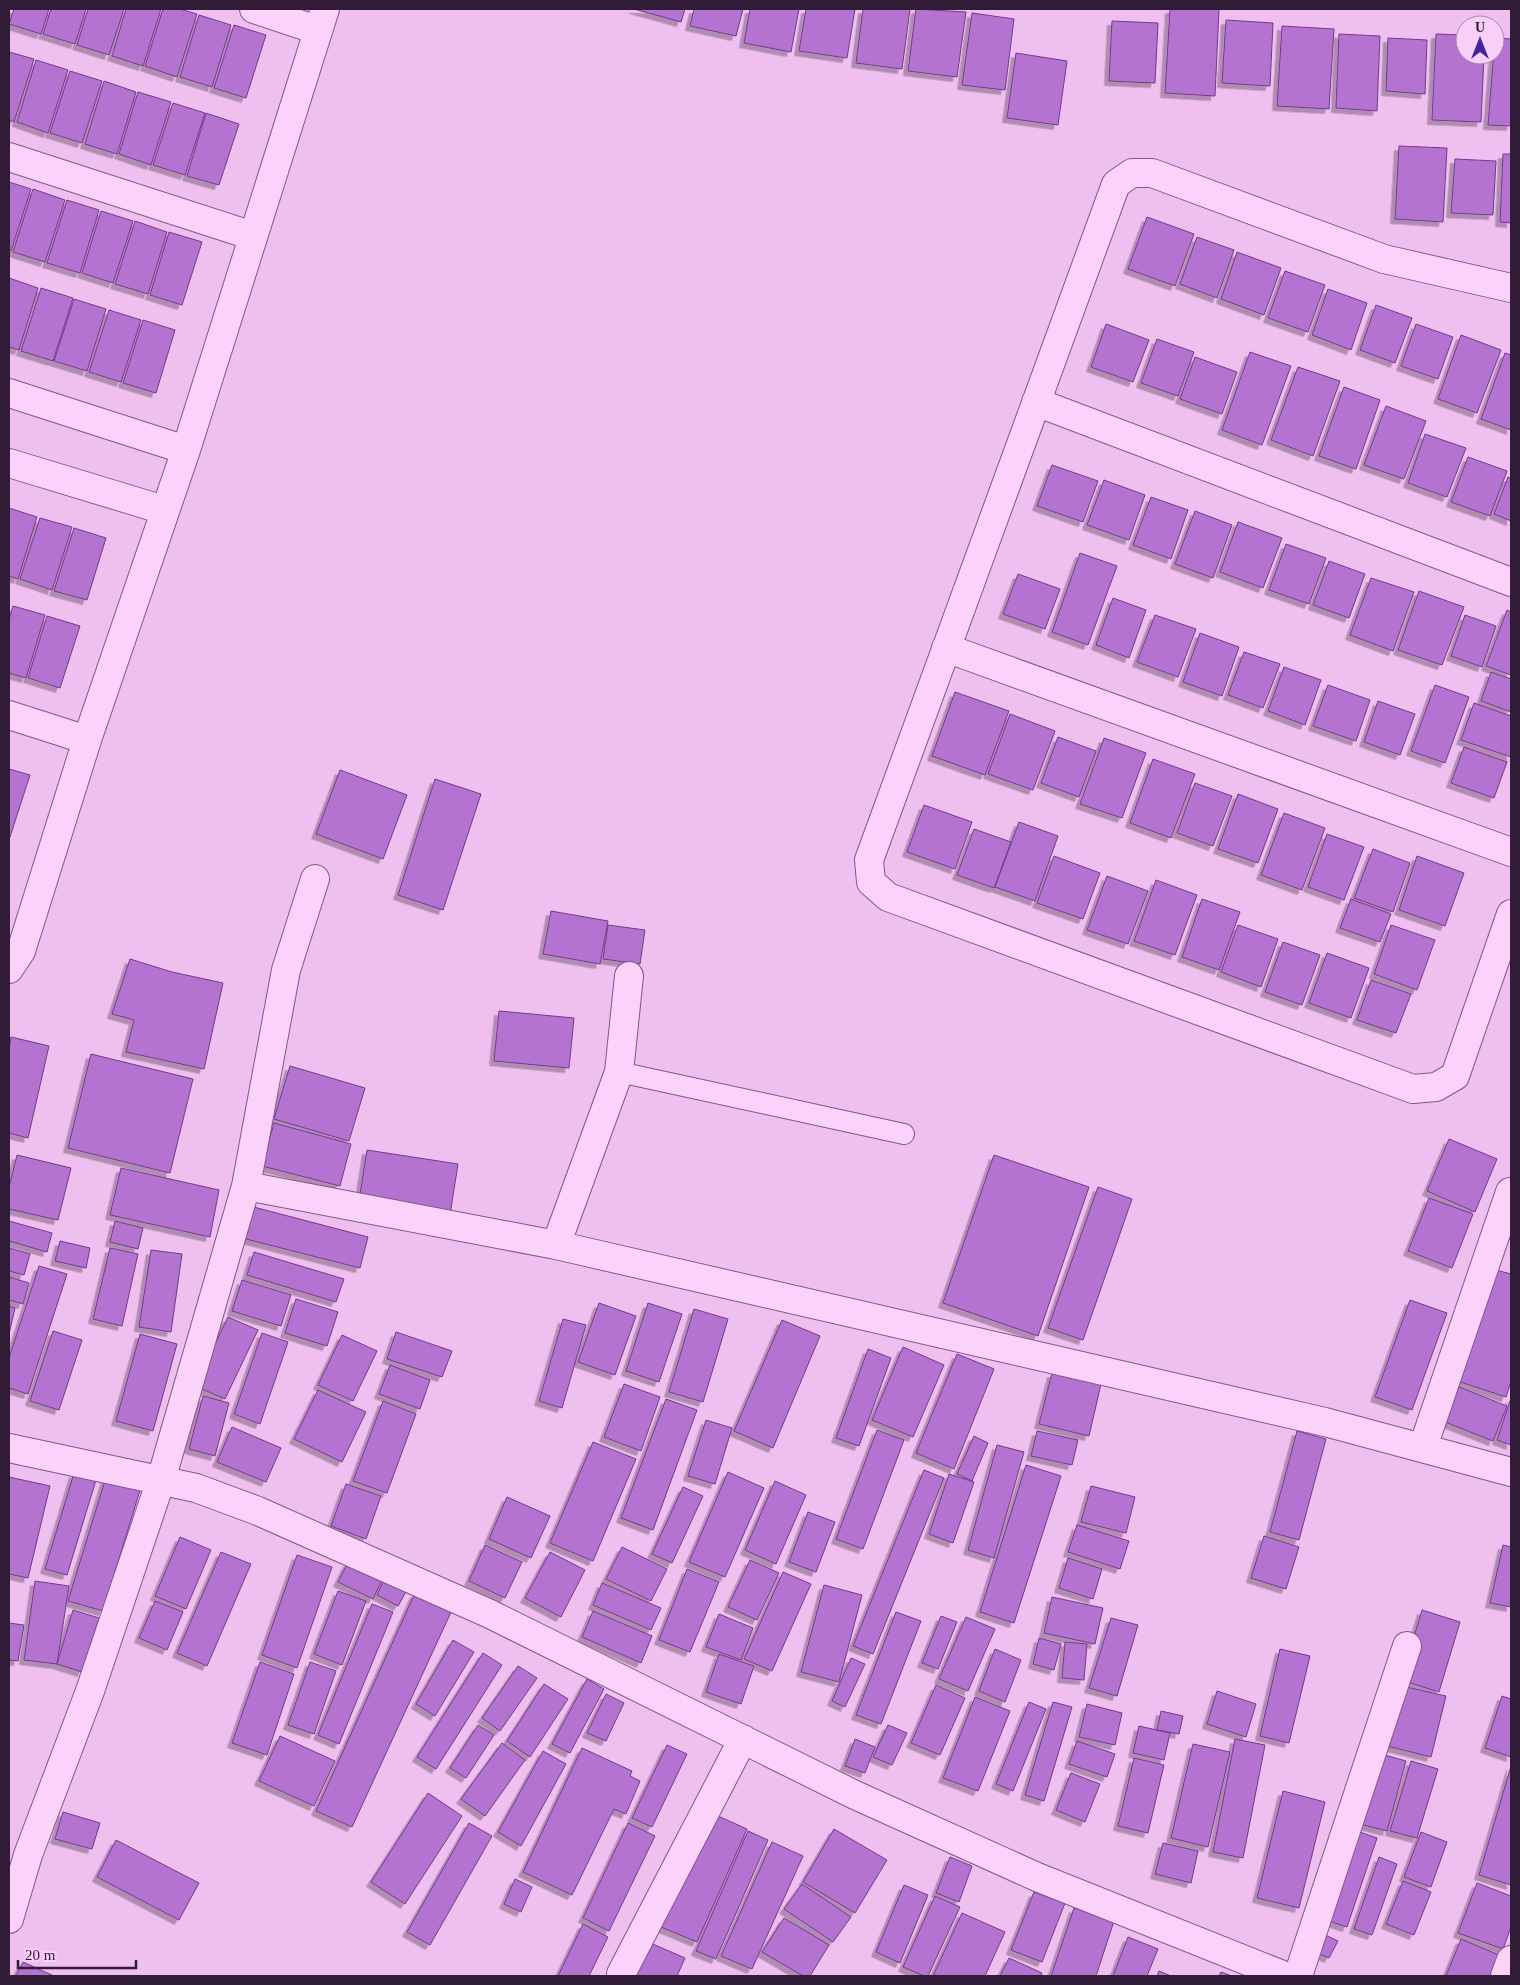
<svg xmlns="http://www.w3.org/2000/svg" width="1520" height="1985" viewBox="0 0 1520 1985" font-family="'Times New Roman',serif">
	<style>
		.building { fill: #b473d0; stroke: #703b89; filter: url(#shadow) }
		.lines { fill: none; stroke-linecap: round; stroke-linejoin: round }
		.lane-casing { stroke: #805789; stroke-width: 22 }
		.street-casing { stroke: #805789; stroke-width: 30 }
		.lane { stroke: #fad2fa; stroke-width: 20 }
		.street { stroke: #fad2fa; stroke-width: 28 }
	</style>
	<defs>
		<filter id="shadow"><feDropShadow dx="-4.5" dy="4.5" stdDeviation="0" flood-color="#0004"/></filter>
	</defs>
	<rect width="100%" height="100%" fill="#efbff0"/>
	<path class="building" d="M14 9H49L41 34 9 24Z
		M51 9H86L75 44 43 34Z
		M88 9H124L109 55 77 45Z
		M126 9H161L143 66 112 56Z
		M163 9H180L197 14 177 77 145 66Z
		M634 9H685L681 22Z
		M694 9H743L736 36 690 26Z
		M750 9H799L791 52 744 43Z
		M806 9H855L847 58 799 51Z
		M863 9H910L902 69 856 63Z
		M916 9 966 12 957 77 908 71Z
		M1170 9H1219L1215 96 1165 93Z
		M972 13 1014 19 1005 90 962 85Z
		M199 15 231 25 212 87 180 77Z
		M1226 20 1273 23 1270 86 1222 83Z
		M1112 21 1158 23 1155 83 1109 81Z
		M234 25 266 35 246 98 214 88Z
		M1282 26 1334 29 1329 109 1277 106Z
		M1339 34 1380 36 1377 111 1336 108Z
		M1436 34 1465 35V55H1484L1481 122 1432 120Z
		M1388 38 1427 40 1425 94 1386 91Z
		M1495 38 1511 39V126L1488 125Z
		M9 52 34 59 14 122 9 120Z
		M1016 53 1067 61 1058 125 1007 118Z
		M36 60 68 70 48 133 17 122Z
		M70 71 102 81 82 143 50 133Z
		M104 81 136 92 117 154 85 144Z
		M138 92 171 102 151 165 119 154Z
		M173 103 205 113 185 175 153 165Z
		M206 113 239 124 219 185 187 176Z
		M1399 146 1447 148 1443 222 1395 219Z
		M1503 154H1511V223L1500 222Z
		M1455 159 1496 161 1493 215 1451 213Z
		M9 182 31 189 11 251 9 250Z
		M33 189 65 200 45 262 13 252Z
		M67 200 99 210 80 273 47 263Z
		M101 211 133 221 113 283 82 273Z
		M1147 217 1194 234 1175 286 1128 269Z
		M135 221 167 232 148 294 115 284Z
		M169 232 202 242 182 305 150 295Z
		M1197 237 1234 250 1217 298 1180 284Z
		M1237 252 1281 268 1264 315 1221 299Z
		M1285 271 1325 285 1308 332 1268 318Z
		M9 278 38 288 19 350 9 347Z
		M41 288 73 298 53 361 21 351Z
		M1328 289 1367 303 1351 350 1312 335Z
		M74 299 106 309 87 371 54 361Z
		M1376 305 1412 318 1395 363 1360 350Z
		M109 310 141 320 121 382 89 372Z
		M143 320 175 330 156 393 123 383Z
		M1106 324 1149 340 1133 382 1091 367Z
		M1416 324 1453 337 1438 379 1401 366Z
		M1461 335 1501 350 1477 413 1438 399Z
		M1157 339 1194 352 1178 396 1141 383Z
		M1250 352 1291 366 1262 445 1222 430Z
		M1505 353 1511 355V430L1481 419Z
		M1195 357 1237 372 1222 414 1180 399Z
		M1298 367 1340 381 1313 456 1271 440Z
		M1344 387 1380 400 1356 469 1319 456Z
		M1386 406 1426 421 1404 479 1364 465Z
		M1425 434 1466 448 1447 497 1408 483Z
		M1468 457 1507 471 1490 516 1451 502Z
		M1052 465 1098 481 1083 522 1037 506Z
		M1508 477 1511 478V521L1494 514Z
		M1104 480 1145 495 1129 540 1087 525Z
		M1151 497 1188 510 1171 559 1133 545Z
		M9 508 37 517 18 579 9 576Z
		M1195 511 1232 525 1213 578 1175 564Z
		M40 518 72 527 52 590 20 579Z
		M1238 522 1282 538 1263 588 1220 572Z
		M74 528 106 538 87 600 54 591Z
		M1286 544 1326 558 1309 604 1269 590Z
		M1080 553 1117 566 1088 645 1052 632Z
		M1329 561 1365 574 1349 618 1313 605Z
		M1018 574 1060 589 1045 629 1003 614Z
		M1371 578 1414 592 1393 651 1350 635Z
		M1419 591 1464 607 1442 665 1398 650Z
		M1113 598 1146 610 1129 658 1096 645Z
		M13 606 45 615 26 678 9 673V620Z
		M1507 610 1511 612V675L1486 666Z
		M1155 615 1196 629 1178 677 1137 662Z
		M1465 615 1496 626 1482 667 1451 656Z
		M47 616 80 626 60 688 28 678Z
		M1200 633 1239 647 1222 696 1183 682Z
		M1244 652 1280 664 1263 708 1228 695Z
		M1284 667 1321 680 1305 725 1268 711Z
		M1491 672 1511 679V712L1481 701Z
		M1328 685 1370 700 1356 741 1313 726Z
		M1435 685 1469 697 1445 763 1411 751Z
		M955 692 1009 711 985 775 932 756Z
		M1378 701 1415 714 1400 755 1364 742Z
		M1474 703 1511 716V757L1461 740Z
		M1010 714 1055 731 1033 790 988 774Z
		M1058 737 1096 751 1079 797 1041 783Z
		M1104 738 1146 753 1122 818 1080 804Z
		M1464 747 1507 762 1494 798 1451 783Z
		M1153 759 1195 774 1171 838 1130 823Z
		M9 769 30 775 10 837H9Z
		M340 770 407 795 383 859 316 834Z
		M435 779 481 794 443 910 398 895Z
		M1195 783 1232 796 1213 846 1177 833Z
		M1238 794 1278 809 1258 863 1218 849Z
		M924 805 972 822 955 869 907 852Z
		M1284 813 1325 828 1302 890 1261 875Z
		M1019 822 1058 836 1035 901 995 887Z
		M974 829 1011 842 994 888 957 875Z
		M1327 834 1364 847 1344 900 1308 887Z
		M1373 849 1410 863 1393 912 1354 898Z
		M1054 856 1100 873 1083 919 1037 903Z
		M1417 856 1464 873 1445 926 1399 910Z
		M1107 876 1148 891 1128 944 1087 930Z
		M1156 880 1197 895 1175 955 1134 941Z
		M1202 899 1240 912 1219 970 1182 957Z
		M1351 899 1391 914 1380 942 1340 928Z
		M551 911 608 921 600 964 543 954Z
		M608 925 645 930 640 964 603 959Z
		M1238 925 1278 939 1261 987 1221 972Z
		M1391 925 1435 940 1417 990 1374 974Z
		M1283 942 1320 955 1302 1005 1265 992Z
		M1327 953 1369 968 1351 1018 1309 1003Z
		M130 959 172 972 223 983 204 1069 126 1052 134 1020 112 1014Z
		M1371 980 1411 994 1396 1033 1357 1020Z
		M499 1011 574 1018 569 1068 494 1061Z
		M11 1037 49 1046 28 1138 9 1133V1049Z
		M91 1054 193 1079 170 1173 68 1148Z
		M290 1066 365 1088 349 1141 274 1119Z
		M274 1123 351 1144 340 1186 262 1166Z
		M1449 1139 1497 1159 1475 1212 1427 1191Z
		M367 1150 458 1164 450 1215 359 1201Z
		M17 1155 71 1168 58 1220 9 1209V1187Z
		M994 1155 1089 1187 1038 1336 943 1303Z
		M121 1168 219 1190 210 1237 110 1215Z
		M1098 1187 1132 1199 1083 1340 1048 1328Z
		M1429 1198 1473 1214 1452 1268 1408 1251Z
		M246 1205 368 1237 360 1268 238 1237Z
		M9 1221 52 1233 47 1252 9 1241Z
		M115 1221 143 1228 138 1249 110 1242Z
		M60 1241 90 1248 86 1268 55 1261Z
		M9 1248 30 1254 24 1275 9 1271Z
		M110 1248 138 1254 122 1326 93 1319Z
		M151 1250 182 1254 171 1332 139 1327Z
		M254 1252 344 1279 336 1302 247 1275Z
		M39 1266 67 1274 28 1394 9 1388V1358Z
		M1496 1270 1511 1274V1381L1506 1397 1460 1382Z
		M9 1277 29 1283 23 1304 9 1300Z
		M242 1280 291 1295 281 1326 232 1311Z
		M296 1299 338 1312 327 1346 285 1333Z
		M1410 1300 1447 1313 1412 1410 1375 1397Z
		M599 1303 636 1316 615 1375 578 1362Z
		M648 1303 682 1314 659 1382 626 1371Z
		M9 1306 15 1308 9 1334Z
		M694 1309 728 1319 703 1402 669 1392Z
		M228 1317 258 1330 225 1399 195 1386Z
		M563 1319 586 1325 562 1408 539 1401Z
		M782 1320 820 1336 773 1448 734 1431Z
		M53 1331 82 1340 59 1410 30 1401Z
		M396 1332 452 1351 442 1377 387 1359Z
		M262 1333 288 1342 260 1424 234 1414Z
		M140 1334 177 1344 153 1431 116 1421Z
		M342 1335 377 1351 353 1401 318 1385Z
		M903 1347 944 1365 913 1437 872 1420Z
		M868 1349 891 1358 859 1446 836 1438Z
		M957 1354 994 1369 954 1469 916 1453Z
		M390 1365 430 1380 420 1409 379 1394Z
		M1052 1373 1101 1384 1089 1436 1039 1424Z
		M624 1384 660 1397 641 1451 604 1437Z
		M1459 1387 1507 1406 1493 1441 1445 1422Z
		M318 1390 366 1412 342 1462 294 1439Z
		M203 1396 229 1403 215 1456 189 1449Z
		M1511 1398V1445L1497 1440Z
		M666 1399 697 1410 653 1530 621 1518Z
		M383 1401 416 1414 387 1493 353 1481Z
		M706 1420 732 1428 715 1484 688 1476Z
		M232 1427 281 1448 266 1482 217 1462Z
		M877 1430 904 1440 863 1549 836 1539Z
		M1037 1431 1078 1440 1072 1465 1031 1456Z
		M1297 1431 1326 1439 1299 1540 1270 1532Z
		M974 1436 988 1443 972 1481 957 1474Z
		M593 1442 636 1459 593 1561 550 1543Z
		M997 1445 1024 1452 994 1558 968 1550Z
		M1026 1465 1061 1476 1014 1623 980 1612Z
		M924 1470 944 1478 873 1654 853 1646Z
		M728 1472 764 1488 725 1577 689 1562Z
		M74 1473 96 1480 67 1575 45 1569Z
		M949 1474 974 1482 953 1543 929 1534Z
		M9 1477 50 1486 28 1578 9 1574Z
		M106 1477 141 1487 103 1611 68 1601Z
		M775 1481 806 1495 776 1564 745 1550Z
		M346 1484 381 1496 366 1539 331 1526Z
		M1091 1486 1135 1497 1126 1533 1081 1522Z
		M683 1487 703 1496 672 1563 652 1554Z
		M507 1497 550 1516 531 1558 489 1539Z
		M808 1512 835 1522 816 1572 789 1562Z
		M1077 1525 1129 1541 1120 1569 1068 1552Z
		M1264 1536 1299 1547 1286 1589 1251 1578Z
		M180 1537 211 1550 186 1609 155 1596Z
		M485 1545 522 1562 505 1598 469 1581Z
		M1503 1545 1511 1547V1607L1490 1603Z
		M622 1547 667 1569 651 1601 606 1579Z
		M221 1552 251 1564 207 1666 177 1653Z
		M550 1552 585 1570 561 1617 525 1598Z
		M297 1555 332 1567 297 1668 262 1655Z
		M1068 1558 1102 1569 1093 1599 1059 1588Z
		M750 1560 779 1573 757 1620 728 1607Z
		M348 1562 383 1578 373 1599 338 1582Z
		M687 1569 719 1582 690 1652 659 1640Z
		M783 1572 811 1584 772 1671 744 1659Z
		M385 1578 407 1590 398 1606 377 1595Z
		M35 1581 69 1586 57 1664 24 1660Z
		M602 1583 661 1608 651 1630 593 1605Z
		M824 1585 862 1595 839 1682 801 1672Z
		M338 1591 366 1601 342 1665 314 1654Z
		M415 1593 452 1610 352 1827 316 1811Z
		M1052 1597 1103 1608 1095 1644 1044 1633Z
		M155 1601 183 1612 167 1650 139 1638Z
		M372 1604 393 1612 339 1744 318 1735Z
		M73 1610 99 1618 82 1672 57 1664Z
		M1422 1610 1460 1622 1439 1692 1401 1680Z
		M593 1611 652 1636 641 1663 582 1637Z
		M896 1612 921 1621 881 1724 856 1715Z
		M719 1614 753 1628 741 1660 706 1647Z
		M941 1616 957 1622 938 1669 922 1663Z
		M966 1617 995 1629 968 1691 939 1679Z
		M1111 1618 1138 1625 1117 1696 1089 1688Z
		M9 1623 24 1625 18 1661 9 1660Z
		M1039 1638 1061 1644 1054 1670 1033 1664Z
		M453 1640 474 1652 435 1716 416 1704Z
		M1065 1642 1087 1644 1084 1680 1062 1678Z
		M995 1649 1021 1660 1005 1702 979 1691Z
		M1280 1649 1310 1656 1289 1743 1260 1736Z
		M483 1653 502 1665 436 1769 417 1757Z
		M719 1654 754 1666 741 1704 706 1692Z
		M851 1658 865 1664 845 1707 832 1701Z
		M260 1662 294 1674 267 1755 232 1743Z
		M310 1662 336 1671 314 1734 288 1725Z
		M518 1666 537 1678 500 1731 482 1718Z
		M587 1679 604 1689 570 1753 552 1744Z
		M544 1684 568 1699 530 1757 507 1741Z
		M936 1685 965 1698 940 1755 911 1743Z
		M1402 1686 1446 1696 1431 1757 1387 1746Z
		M1217 1691 1256 1704 1246 1737 1207 1724Z
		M606 1694 624 1703 606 1741 587 1733Z
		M1502 1696 1511 1699V1757L1485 1748Z
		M975 1697 1010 1711 978 1791 943 1778Z
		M1029 1702 1046 1709 1013 1791 996 1784Z
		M1053 1702 1072 1707 1044 1801 1025 1795Z
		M1087 1704 1122 1713 1115 1745 1079 1737Z
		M1161 1711 1183 1716 1179 1734 1157 1730Z
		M478 1725 494 1735 466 1778 450 1768Z
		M888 1725 907 1733 892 1765 873 1757Z
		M1139 1726 1170 1733 1164 1760 1133 1753Z
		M280 1736 335 1761 314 1806 259 1781Z
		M855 1739 875 1747 865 1773 845 1766Z
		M1235 1739 1265 1745 1243 1858 1213 1852Z
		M1077 1741 1115 1754 1107 1777 1069 1764Z
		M502 1743 525 1760 485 1816 461 1799Z
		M1193 1744 1230 1752 1208 1847 1171 1838Z
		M667 1745 687 1754 652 1827 632 1818Z
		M582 1748 632 1771 630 1776 640 1781 626 1814 614 1809 572 1895 523 1872Z
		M543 1751 566 1764 521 1846 498 1832Z
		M1374 1752 1406 1761 1387 1831 1356 1823Z
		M1134 1758 1164 1765 1148 1833 1118 1826Z
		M1411 1761 1438 1769 1417 1838 1390 1831Z
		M1511 1766V1885L1479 1875Z
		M1071 1773 1100 1784 1085 1822 1056 1810Z
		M1283 1791 1325 1802 1299 1908 1257 1898Z
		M428 1793 462 1816 405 1904 371 1882Z
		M707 1811 747 1829 697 1942 656 1925Z
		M63 1812 100 1823 92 1849 55 1839Z
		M469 1823 492 1836 430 1945 407 1932Z
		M628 1823 655 1836 609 1931 583 1918Z
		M834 1829 887 1860 855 1913 803 1882Z
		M1351 1829 1377 1838 1347 1927 1320 1918Z
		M748 1831 768 1840 716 1959 696 1951Z
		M1421 1832 1447 1842 1431 1887 1404 1877Z
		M116 1840 199 1883 179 1920 97 1877Z
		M772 1842 803 1856 752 1969 721 1956Z
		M1163 1843 1198 1851 1191 1883 1155 1874Z
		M950 1857 972 1866 959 1902 936 1893Z
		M1379 1857 1397 1864 1372 1935 1354 1929Z
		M515 1879 532 1887 521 1912 504 1904Z
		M1403 1881 1431 1892 1414 1935 1386 1924Z
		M1477 1883 1511 1896V1927L1503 1949 1458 1933Z
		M802 1884 851 1917 833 1942 784 1909Z
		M904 1885 928 1895 900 1963 876 1952Z
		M1034 1892 1065 1903 1042 1962 1011 1950Z
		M935 1896 960 1907 928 1976H924L903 1967Z
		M1074 1908 1114 1921 1096 1976H1051Z
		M962 1913 1005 1932 985 1976H933Z
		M784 1918 829 1945 810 1976H803L762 1952Z
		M583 1924 608 1937 589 1976H558Z
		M1319 1932 1338 1941 1329 1958 1310 1950Z
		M1128 1937 1158 1949 1147 1976H1113Z
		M1461 1939 1499 1955 1491 1976H1446Z
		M648 1942 685 1958 677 1976H633Z
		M1009 1958 1042 1973 1041 1976H1000Z
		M23 1962 54 1976H16Z
		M1159 1971 1171 1976H1157Z
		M1221 1972 1232 1976H1219Z"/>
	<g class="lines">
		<g class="lane-casing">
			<path id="lane" d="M619 1072 904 1134"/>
		</g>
		<g class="street-casing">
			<path id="street" d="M254 9 317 30
				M9 157 253 236
				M1511 288 1384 259 1152 173H1132L1116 184 869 860 871 882 888 897 1413 1089 1436 1087 1455 1076 1511 914
				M9 393 186 450
				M1036 402 1511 582
				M9 463 164 510
				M946 648 1511 852
				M9 715 87 740
				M315 879 286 970 246 1186 556 1245 1325 1422 1511 1472
				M9 969 21 951 87 740 186 450 325 9
				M556 1245 619 1072 629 976
				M1423 1447 1510 1192
				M9 1448 196 1488 258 1511 490 1614 855 1795 1037 1877 1285 1976
				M9 1919 28 1855 90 1691 161 1480 246 1186
				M621 1974 743 1739
				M1298 1976 1407 1646
				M1505 1976 1511 1960"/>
		</g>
		<use href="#lane" class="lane"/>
		<use href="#street" class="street"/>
	</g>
	<rect width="1520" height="1985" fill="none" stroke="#311c38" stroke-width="20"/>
	<g transform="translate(1480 40)"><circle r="24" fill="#f7cff7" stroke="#a887ab"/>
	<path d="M0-4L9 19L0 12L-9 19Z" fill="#45249b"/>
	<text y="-8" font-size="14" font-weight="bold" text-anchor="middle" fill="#311c38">U</text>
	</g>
	<path d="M18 1960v8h118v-8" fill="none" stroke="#311c38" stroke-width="2.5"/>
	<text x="25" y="1960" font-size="15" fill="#311c38" stroke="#f7cff7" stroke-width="4" paint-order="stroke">20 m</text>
</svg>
